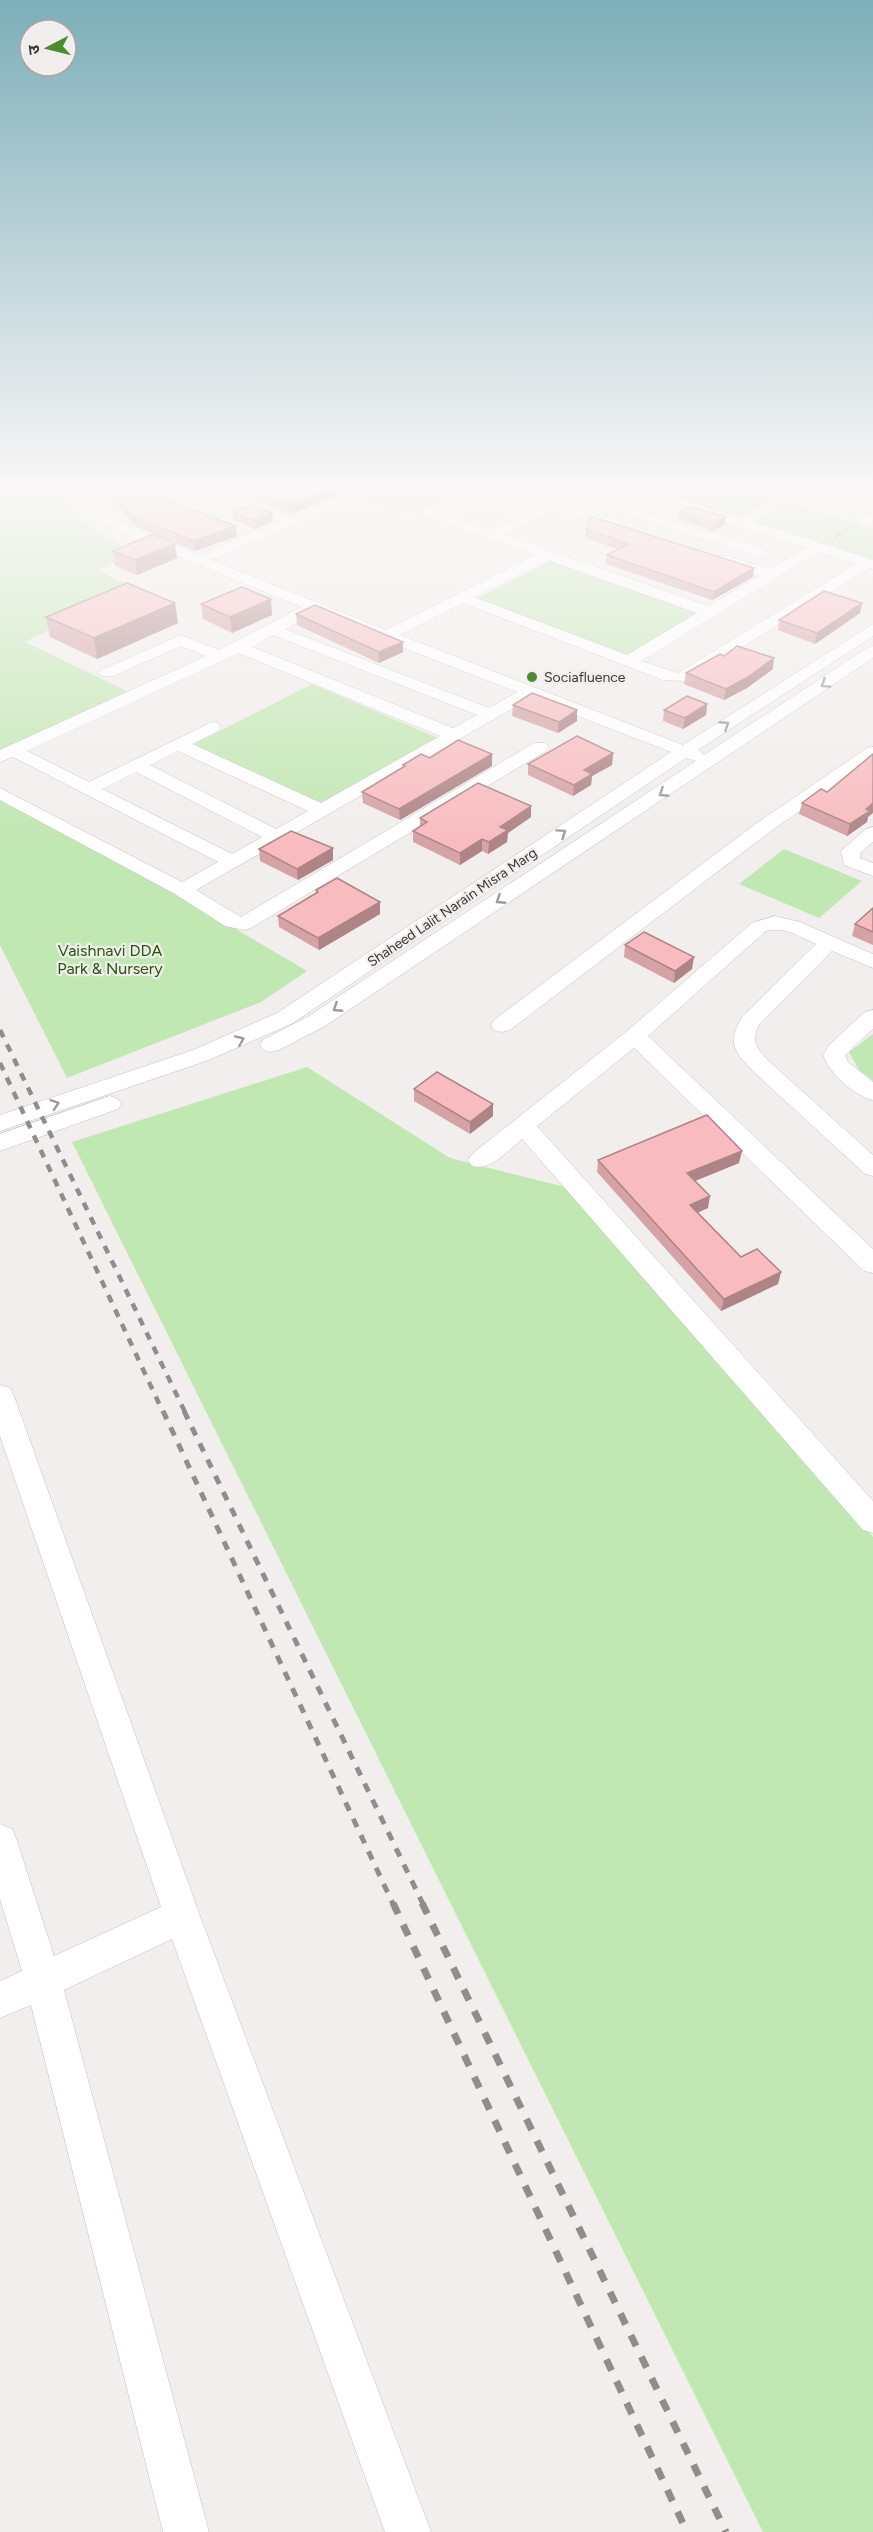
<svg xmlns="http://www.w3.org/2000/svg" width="873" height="2532" viewBox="0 0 873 2532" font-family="Figtree,'Noto Sans Devanagari',sans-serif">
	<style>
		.green { fill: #c1e7b2 }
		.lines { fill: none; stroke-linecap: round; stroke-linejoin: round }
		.minor-casing { stroke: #c4bfbf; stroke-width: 1 }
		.path { stroke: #949191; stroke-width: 2; stroke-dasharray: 3 1.5; stroke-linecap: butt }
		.minor { fill: #fff; fill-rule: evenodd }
		.rail-far2 { stroke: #918d8d; stroke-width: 4.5; stroke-dasharray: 8 8; stroke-linecap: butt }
		.rail-far1 { stroke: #918d8d; stroke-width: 5; stroke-dasharray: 9 9; stroke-linecap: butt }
		.rail { stroke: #918d8d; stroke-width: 7; stroke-dasharray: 12 12; stroke-linecap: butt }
		.wall { fill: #d5a2a5 }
		.shaded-wall { fill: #ae8486 }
		.building { fill: #f8bcc0; stroke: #ae8486; stroke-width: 1.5 }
		.oneway { stroke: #9c9c9c }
		.poi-dot { fill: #4b8c2e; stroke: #f3eeee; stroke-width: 2 }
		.labels { text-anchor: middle; stroke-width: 4.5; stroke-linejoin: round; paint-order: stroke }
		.far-poi-label { font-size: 14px; fill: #3a3838; stroke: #f3eeee; text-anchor: start }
		.far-street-label { font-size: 14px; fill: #3a3838; stroke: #f3eeee }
		.park-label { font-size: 16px; fill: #245508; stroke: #f3eeee }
	</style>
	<rect width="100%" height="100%" fill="#f3eeee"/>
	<path class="green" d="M0 489H58C81 528 99 533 138 553L97 570 134 588 25 642 127 691 0 756Z
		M375 489H465L409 514 357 496Z
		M647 489H746L873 529V560Z
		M550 561 699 612 625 656 474 600Z
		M312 684 438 738 321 805 194 744Z
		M0 790 307 971 261 1002 67 1078 0 945Z
		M784 849 862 881 819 918 739 884Z
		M873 1034V1081L859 1070 849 1052Z
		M307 1067 450 1158 565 1187 873 1537V2532H763L72 1142Z"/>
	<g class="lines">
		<g class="minor-casing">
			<path id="minor" d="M72 489H85L99 508 126 525 199 555 280 520 231 502 212 489H227L290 517 356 489H373L372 492 211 560 386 630 535 555 427 517 421 510 461 489H478L437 511 490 530 577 489H593L592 492 565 504 627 524 629 527 627 530H617L554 510 503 534 708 606 759 576 717 562 715 559 717 556H727L769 569 805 548 630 492 628 489H648L740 518 785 493 790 494 792 497 790 500 753 522 873 560V569L869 568 687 681 663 680 463 603 400 635 683 745 873 624V636L698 750 704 755 867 648 873 646V658L325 1026 279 1050 271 1052 263 1050 260 1045 263 1040 309 1016 696 761 686 758 293 1023 209 1060 0 1131V1115L193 1050 277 1013 671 752 531 698 196 890 241 917 534 743H546L549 747 546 751 251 928 244 930 225 926 175 894 0 800V788L182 882 218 862 13 757 0 762V750L206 656 181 646 113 676H101L99 673 101 670 181 635 219 650 302 607 116 531 89 514ZM818 552 856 564 678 673 641 661ZM548 560 697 613 627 655 474 597ZM315 613 517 692 489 708 285 629ZM273 635 477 715 453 728 252 647ZM239 653 440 736 321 803 192 744 218 731 221 727 218 723 212 722 89 782 27 751ZM178 751 308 811 276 829 150 765ZM136 772 262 837 232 854 102 789Z
				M152 489H167L180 499 223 521 216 525 211 524 170 505Z
				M611 501 766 550 768 553 766 556H756L606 508 604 505Z
				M873 512V521L863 525 856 521Z
				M873 747V760L771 831 510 1030 502 1032 494 1030 491 1025 494 1020 757 823 867 748Z
				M873 827V842L860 853V858L873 863V876L844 865 841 851 866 829Z
				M775 916 800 922 873 954V968L832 951 759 1025C749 1043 760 1052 772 1064L873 1155V1176L865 1174 756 1074C735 1053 725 1044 743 1016L816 944C799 936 784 926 766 931L648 1036 873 1249V1273L864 1271 634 1048 537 1126 873 1501V1533L863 1530 522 1139C508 1150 491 1171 472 1166L468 1160 472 1154 627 1031 752 923Z
				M873 1010V1029L845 1055 848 1062 873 1082V1100C853 1095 830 1074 823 1055L829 1045 865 1012Z
				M110 1096 118 1099 121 1104 118 1109 0 1151V1134Z
				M0 1385 10 1388 14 1396 200 1916 431 2532H385L172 1939 64 1990 209 2532H163L31 2005 0 2018V1981L22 1971 0 1899V1824L12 1829 17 1841 54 1956 161 1907 0 1436Z"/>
		</g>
		<path class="path" d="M834 537 849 529"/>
		<use href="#minor" class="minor"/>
		<path class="rail-far2" d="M0 1030 185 1412
			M0 1063 163 1412"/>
		<path class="rail-far1" d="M163 1411 393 1904
			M184 1411 423 1904"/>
		<path class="rail" d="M393 1903 687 2532
			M422 1903 726 2532"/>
	</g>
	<path class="wall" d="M112 489H156L179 505 236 526 237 536 195 551 135 526 111 499 110 490 113 489Z
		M169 489H197L177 493Z
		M241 489H353L291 514 241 492Z
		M232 512 273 521 255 529 233 520Z
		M679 512 724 525 713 531 678 519Z
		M586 529 754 568 753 577 712 600 606 564 607 555 618 549 585 538Z
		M113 551 177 558 137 575 115 566Z
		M862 603 860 613 815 644 778 630 779 620Z
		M201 604 272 615 232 633 203 619Z
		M296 614 403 642V652L379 663 297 625Z
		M46 617 178 623 97 659 50 637Z
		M773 669 747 688 724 700 684 684 686 673Z
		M707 704 706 715 683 729 663 721 664 710Z
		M513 705 577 710V721L558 733 512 716Z
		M613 753 612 765 592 776 591 785 573 796 528 775V764Z
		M492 754V766L400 820 363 803 362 792 403 768V765L430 758Z
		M827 792 868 817 867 822 847 836 799 814 802 803Z
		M531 817 508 833 507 842 488 854 482 851 460 865 413 842V831L420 826V818Z
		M259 849 333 860 298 880 260 861Z
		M316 890 380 914 319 950 279 927 278 916 316 893Z
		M873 908V945L852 936 855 924Z
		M625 945 692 969 674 983 624 957Z
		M414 1089 493 1104V1116L470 1134 414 1101Z
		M598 1160 739 1163 695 1181 708 1208 698 1212 741 1257 781 1272 778 1284 721 1311 597 1172Z"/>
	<path class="shaded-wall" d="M176 489H197L177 493Z
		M331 489H353L291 514 290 505Z
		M272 513 273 521 255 529 254 521Z
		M726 517 724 525 713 531 714 523Z
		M236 526 237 536 195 551 194 541Z
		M175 544 177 558 137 575 135 560Z
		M754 568 753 577 712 600 714 592Z
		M271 599 272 615 232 633 230 617Z
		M175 603 178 623 97 659 94 638Z
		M862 603 860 613 815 644 817 633Z
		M403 642V652L379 663V652Z
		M774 658 773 669 747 688 724 700 726 689Z
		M707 704 706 715 683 729 685 718Z
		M577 710V721L558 733 559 722Z
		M613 753 612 765 592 776 591 785 573 796 574 785 584 770Z
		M492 754V766L400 820 399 809Z
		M873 803V813L868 817 867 822 847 836 850 824Z
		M531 806V817L508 833 507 842 488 854 489 842 500 827Z
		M482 839V851L460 865V853Z
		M333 848V860L298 880 297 869Z
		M380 902V914L319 950 318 938Z
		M694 957 692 969 674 983 675 971Z
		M493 1104V1116L470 1134V1122Z
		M742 1151 739 1163 685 1185 687 1173Z
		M710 1196 708 1208 688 1217 690 1205Z
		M781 1272 778 1284 721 1311 724 1299Z"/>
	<path class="building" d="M117 489H156L179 505 236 526 194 541 134 517 110 490Z
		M252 489H331L290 505Z
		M251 505 272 513 254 521 232 512Z
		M689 506 726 517 714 523 679 512Z
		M590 516 754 568 714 592 607 555 629 544 586 529Z
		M153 534 175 544 135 560 113 551Z
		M127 583 175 603 94 638 46 617Z
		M242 587 271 599 230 617 201 604Z
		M824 591 862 603 817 633 779 620Z
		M315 605 403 642 379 652 296 614Z
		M737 646 774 658 748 677 726 689 686 673 720 654 724 656Z
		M532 693 577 710 559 722 513 705Z
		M687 696 707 704 685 718 664 710Z
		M577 736 613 753 584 770 592 774 574 785 528 764Z
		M458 740 492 754 399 809 362 792 405 766 403 765 421 754 430 758Z
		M873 754V803L866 809 870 811 850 824 802 803 821 789 827 792Z
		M478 783 531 806 500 827 508 830 489 842 482 839 460 853 413 831 427 822 420 818Z
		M291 831 333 848 297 869 259 849Z
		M337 878 380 902 318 938 278 916 318 892 316 890Z
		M873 908V932L855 924Z
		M644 932 694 957 675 971 625 945Z
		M437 1072 493 1104 470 1122 414 1089Z
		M707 1115 742 1151 687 1173 710 1196 690 1205 741 1257 757 1249 781 1272 724 1299 598 1160Z"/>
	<defs><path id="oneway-chevron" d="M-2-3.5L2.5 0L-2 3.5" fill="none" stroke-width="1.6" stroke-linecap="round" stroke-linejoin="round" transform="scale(1.5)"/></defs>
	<g class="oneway">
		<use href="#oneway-chevron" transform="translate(825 684) rotate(146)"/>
		<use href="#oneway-chevron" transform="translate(725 725) rotate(-33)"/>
		<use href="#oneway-chevron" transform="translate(663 793) rotate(147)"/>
		<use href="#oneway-chevron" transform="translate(562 833) rotate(-34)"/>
		<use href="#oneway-chevron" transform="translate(500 900) rotate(147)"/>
		<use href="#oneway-chevron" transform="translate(337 1008) rotate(147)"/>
		<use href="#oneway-chevron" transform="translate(240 1040) rotate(-23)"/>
		<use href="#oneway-chevron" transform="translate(55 1104) rotate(-19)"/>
	</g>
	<linearGradient id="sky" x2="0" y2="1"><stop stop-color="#7daeb8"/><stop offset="0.58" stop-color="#faf7f7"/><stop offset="1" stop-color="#faf7f7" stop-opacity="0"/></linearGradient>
	<rect width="873" height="843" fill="url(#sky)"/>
	<circle class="poi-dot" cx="532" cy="677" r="6"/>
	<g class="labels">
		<g class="far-poi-label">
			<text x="544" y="682">Sociafluence</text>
		</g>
		<g class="far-street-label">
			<text transform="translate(452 907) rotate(-34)" y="5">Shaheed Lalit Narain Misra Marg</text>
		</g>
		<g class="park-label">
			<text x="110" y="956">Vaishnavi DDA<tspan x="110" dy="18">Park &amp; Nursery</tspan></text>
		</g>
	</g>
	<g transform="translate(48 48) rotate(263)"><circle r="28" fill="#f3eeee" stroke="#a9a5a5" stroke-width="1.5"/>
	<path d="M0-4.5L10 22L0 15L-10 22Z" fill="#4b8c2e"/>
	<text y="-9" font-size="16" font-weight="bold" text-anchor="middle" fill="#3a3838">उ</text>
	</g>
</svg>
